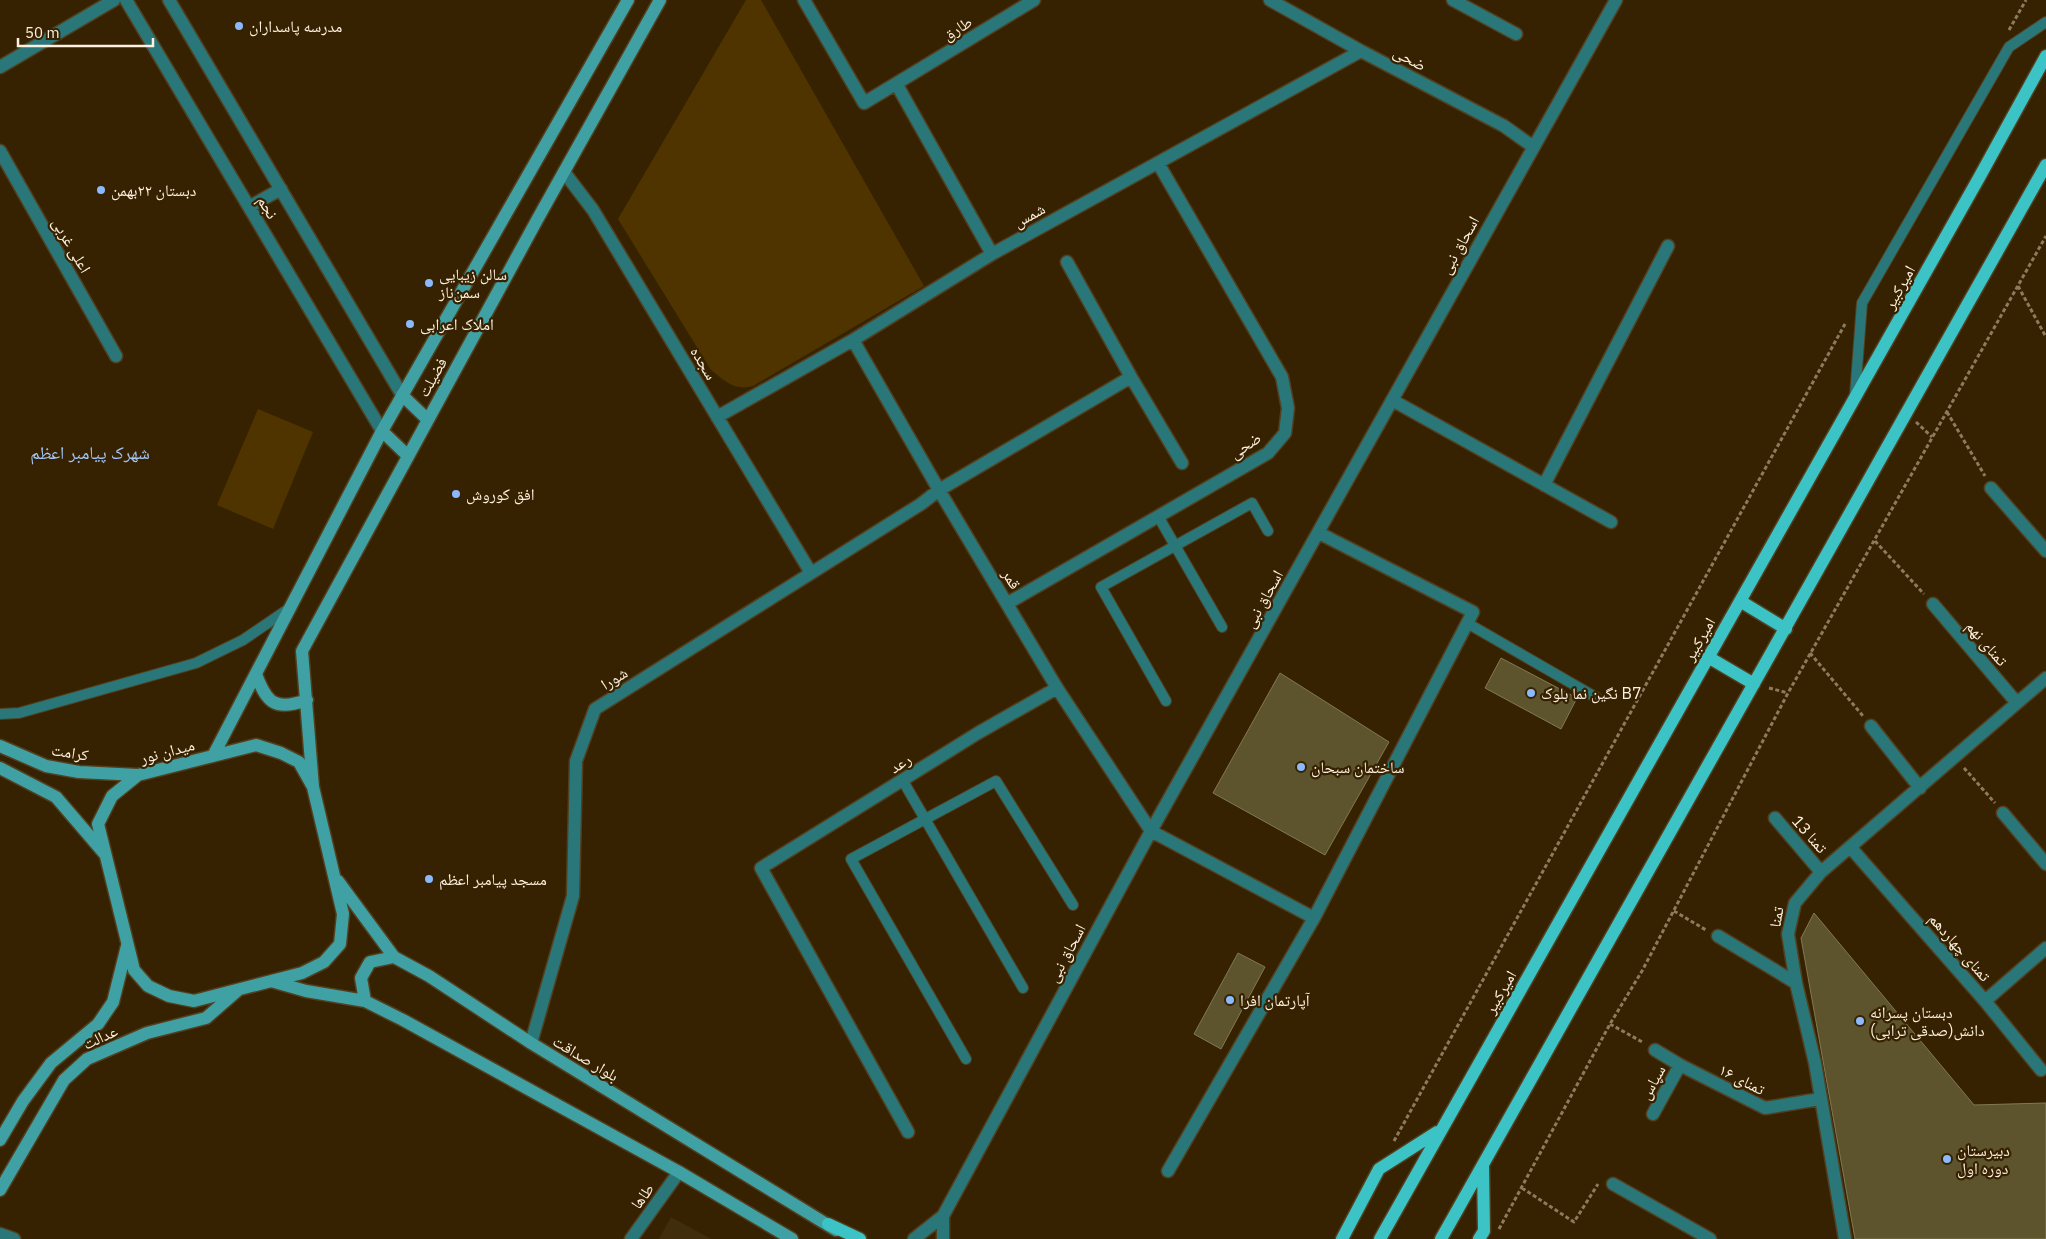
<svg xmlns="http://www.w3.org/2000/svg" width="2046" height="1239" viewBox="0 0 2046 1239" font-family="'IBM Plex Sans','Noto Naskh Arabic',sans-serif">
	<style>
		.built { fill: #402d0c }
		.green { fill: #503400 }
		.building { fill: #5d542d; stroke: #827951 }
		.lines { fill: none; stroke-linecap: round; stroke-linejoin: round }
		.lane-casing { stroke: #523f1f; stroke-width: 12 }
		.street-casing { stroke: #523f1f; stroke-width: 15 }
		.secondary-casing { stroke: #523f1f; stroke-width: 15 }
		.primary-casing { stroke: #523f1f; stroke-width: 15 }
		.path { stroke: #8d7b60; stroke-width: 3; stroke-dasharray: 4 2.5; stroke-linecap: butt }
		.lane { stroke: #297779; stroke-width: 10 }
		.street { stroke: #297779; stroke-width: 12 }
		.secondary { stroke: #3fa1a3; stroke-width: 12 }
		.primary { stroke: #3cc3c6; stroke-width: 12 }
		.poi-dot { fill: #8abafc; stroke: #362200; stroke-width: 2 }
		.labels { text-anchor: middle; stroke-width: 4.5; stroke-linejoin: round; paint-order: stroke }
		.poi-label { font-size: 16px; fill: #fef0de; stroke: #362200; text-anchor: start }
		.street-label { font-size: 16px; fill: #fef0de; stroke: #362200 }
		.neighbourhood-label { font-size: 18px; fill: #a2c5f6; stroke: #362200 }
	</style>
	<rect width="100%" height="100%" fill="#362200"/>
	<path class="built" d="M671 1217 711 1239H659Z"/>
	<path class="green" d="M746 0H761L924 286 753 386C734 391 725 381 711 370L618 219Z
		M258 409 313 432 273 529 217 505Z"/>
	<path class="building" d="M1501 658 1577 698 1561 729 1485 688Z
		M1280 673 1389 742 1325 855 1213 793Z
		M1814 913 1974 1105 2046 1103V1239H1855L1801 938Z
		M1238 953 1265 967 1221 1049 1194 1034Z"/>
	<g class="lines">
		<g class="lane-casing">
			<path id="lane" d="M1855 395 1862 303 2009 47 2046 22
				M1158 516 1222 627
				M1467 623 1597 698
				M1166 701 1101 587 1252 503 1268 531
				M0 714 19 713 196 663 243 640 290 608
				M903 781 1023 988
				M966 1059 851 859 996 781 1073 905"/>
		</g>
		<g class="street-casing">
			<path id="street" d="M126 0 382 431
				M169 0 402 395
				M804 0 864 103 1034 0
				M1270 0 1361 51 1504 126 1532 146
				M1453 0 1516 34
				M0 67 114 0
				M897 85 992 254
				M0 151 116 356
				M564 172 593 210 811 573
				M249 207 281 189
				M1067 262 1131 377 1182 463
				M853 340 939 490 1057 688 1151 831 1314 918
				M1392 400 1611 522
				M717 417 853 340 992 254 1361 51
				M1544 485 1668 246
				M1991 488 2046 551
				M1008 603 1268 453 1285 433 1288 408 1282 377 1158 163
				M1933 604 2017 703
				M1871 726 1920 788
				M2003 813 2046 864
				M1775 818 1821 872
				M1851 848 1985 1001 2041 1070
				M1718 936 1796 983
				M1985 1001 2046 948
				M531 1043 573 896 576 761 595 709 921 504 939 490 1131 377
				M1655 1050 1680 1065 1765 1108 1820 1099
				M1653 1114 1680 1065
				M908 1132 761 868 978 733 1057 688
				M1168 1171 1314 918 1473 612 1319 533
				M1613 1184 1710 1239
				M943 1216 1151 831 1616 0
				M0 1234 14 1239
				M631 1239 679 1172
				M914 1239 943 1216V1239
				M1845 1239 1815 1063 1796 983 1788 934 1795 903 1821 872 2046 678"/>
		</g>
		<g class="secondary-casing">
			<path id="secondary" d="M402 395 428 420
				M382 431 408 456
				M256 674C267 704 276 711 307 700
				M256 745 281 753 299 762 313 787 343 914 340 944 324 962 302 973 194 1001 169 996 148 986 134 970 98 824 112 796 138 775Z
				M0 746 46 766 79 772 138 775
				M213 756 382 431 628 0
				M0 768 56 797 104 853
				M313 787 302 651 537 220 660 0
				M338 881 394 957 429 976 531 1043 836 1230
				M271 981 306 991 365 1001 403 1020 679 1172 792 1239
				M365 1001 361 978 370 962 394 957
				M0 1140 23 1101 51 1063 98 1024 113 1002 127 946
				M0 1190 64 1080 87 1059 147 1033 206 1018 237 991"/>
		</g>
		<g class="primary-casing">
			<path id="primary" d="M1740 601 1786 629
				M1708 657 1754 684
				M828 1224 860 1239
				M1342 1239 1379 1169 1437 1132
				M1380 1239 1980 176 2046 56
				M1441 1239 2046 165
				M1479 1239 1484 1231 1483 1165"/>
		</g>
		<path class="path" d="M2009 30 2026 0
			M2018 286 2046 337
			M1947 412 1985 476
			M1916 422 1932 437
			M1875 541 1924 594
			M1810 653 1863 716
			M1769 688 1788 693
			M1964 768 1995 803
			M1674 911 1706 930
			M1610 1024 1644 1043
			M1394 1141 1845 324
			M1522 1188 1574 1222 1598 1184
			M1499 1229 1610 1024 1642 971 1788 693 2046 236"/>
		<use href="#lane" class="lane"/>
		<use href="#street" class="street"/>
		<use href="#secondary" class="secondary"/>
		<use href="#primary" class="primary"/>
	</g>
	<g class="poi-dot">
		<circle cx="239" cy="26" r="5"/>
		<circle cx="101" cy="190" r="5"/>
		<circle cx="429" cy="283" r="5"/>
		<circle cx="410" cy="324" r="5"/>
		<circle cx="456" cy="494" r="5"/>
		<circle cx="1531" cy="693" r="5"/>
		<circle cx="1301" cy="767" r="5"/>
		<circle cx="429" cy="879" r="5"/>
		<circle cx="1230" cy="1000" r="5"/>
		<circle cx="1860" cy="1021" r="5"/>
		<circle cx="1947" cy="1159" r="5"/>
	</g>
	<g class="labels">
		<g class="poi-label">
			<text x="249" y="32">مدرسه پاسداران</text>
			<text x="111" y="196">دبستان ۲۲بهمن</text>
			<text x="439" y="280">سالن زیبایی<tspan x="439" dy="18">سمن‌ناز</tspan></text>
			<text x="420" y="330">املاک اعرابی</text>
			<text x="466" y="500">افق کوروش</text>
			<text x="1541" y="699">نگین نما بلوک B7</text>
			<text x="1311" y="773">ساختمان سبحان</text>
			<text x="439" y="885">مسجد پیامبر اعظم</text>
			<text x="1240" y="1006">آپارتمان افرا</text>
			<text x="1870" y="1018">دبستان پسرانه<tspan x="1870" dy="18">دانش(صدقی ترابی)</tspan></text>
			<text x="1957" y="1156">دبیرستان<tspan x="1957" dy="18">دوره اول</tspan></text>
		</g>
		<g class="street-label">
			<text transform="translate(957 28) rotate(-32)" y="6">طارق</text>
			<text transform="translate(1410 58) rotate(28)" y="6">ضحی</text>
			<text transform="translate(268 207) rotate(59)" y="6">نجم</text>
			<text transform="translate(1029 215) rotate(-29)" y="6">شمس</text>
			<text transform="translate(72 245) rotate(60)" y="6">اعلی غربی</text>
			<text transform="translate(1459 245) rotate(-61)" y="6">اسحاق نبی</text>
			<text transform="translate(1899 287) rotate(-61)" y="6">امیرکبیر</text>
			<text transform="translate(704 363) rotate(59)" y="6">سجده</text>
			<text transform="translate(432 377) rotate(-61)" y="6">فضیلت</text>
			<text transform="translate(1245 445) rotate(-34)" y="6">ضحی</text>
			<text transform="translate(1012 579) rotate(59)" y="6">قمر</text>
			<text transform="translate(1263 599) rotate(-61)" y="6">اسحاق نبی</text>
			<text transform="translate(1699 639) rotate(-60)" y="6">امیرکبیر</text>
			<text transform="translate(1987 643) rotate(49)" y="6">تمنای نهم</text>
			<text transform="translate(614 678) rotate(-32)" y="6">شورا</text>
			<text transform="translate(167 751) rotate(-15)" y="6">میدان نور</text>
			<text transform="translate(70 752) rotate(9)" y="6">کرامت</text>
			<text transform="translate(900 763) rotate(-32)" y="6">رعد</text>
			<text transform="translate(1810 834) rotate(49)" y="6">تمنا 13</text>
			<text transform="translate(1776 917) rotate(-79)" y="6">تمنا</text>
			<text transform="translate(1960 947) rotate(49)" y="6">تمنای چهاردهم</text>
			<text transform="translate(1066 953) rotate(-62)" y="6">اسحاق نبی</text>
			<text transform="translate(1500 992) rotate(-60)" y="6">امیرکبیر</text>
			<text transform="translate(100 1037) rotate(-25)" y="6">عدالت</text>
			<text transform="translate(586 1058) rotate(31)" y="6">بلوار صداقت</text>
			<text transform="translate(1742 1079) rotate(27)" y="6">تمنای ۱۶</text>
			<text transform="translate(1652 1082) rotate(-61)" y="6">سپاس</text>
			<text transform="translate(642 1196) rotate(-54)" y="6">طاها</text>
		</g>
		<g class="neighbourhood-label">
			<text x="90" y="459">شهرک پیامبر اعظم</text>
		</g>
	</g>
	<path d="M18 38v8h135v-8" fill="none" stroke="#fef0de" stroke-width="2.5"/>
	<text x="25" y="38" font-size="15" fill="#fef0de" stroke="#362200" stroke-width="4" paint-order="stroke">50 m</text>
</svg>
